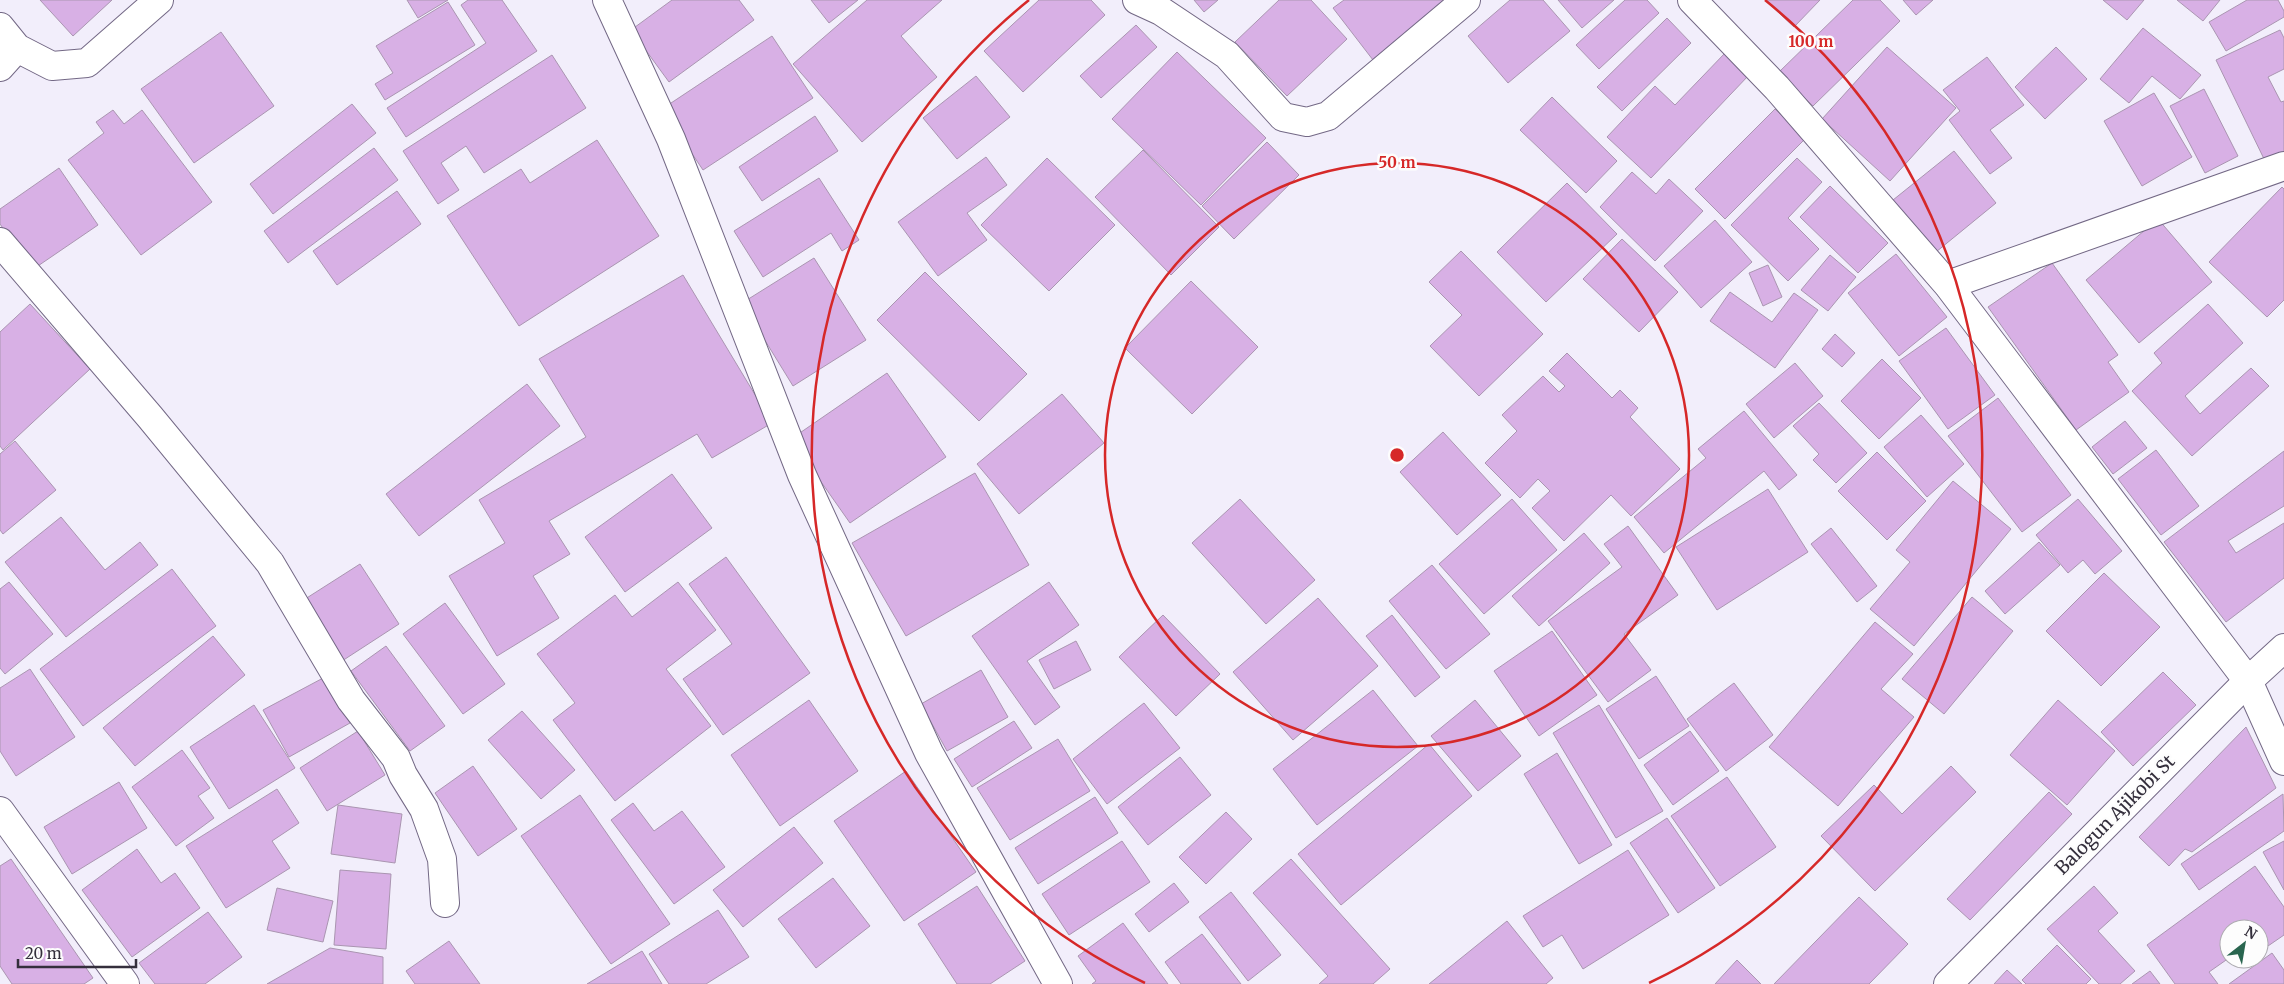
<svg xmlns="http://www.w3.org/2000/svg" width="2284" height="984" viewBox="0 0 2284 984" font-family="Merriweather,serif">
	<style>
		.building { fill: #d8b0e5; stroke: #aa95b1 }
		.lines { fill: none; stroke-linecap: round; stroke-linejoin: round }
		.street-casing { stroke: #736885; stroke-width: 30 }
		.secondary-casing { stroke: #736885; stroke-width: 30 }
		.street { stroke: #fff; stroke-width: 28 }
		.secondary { stroke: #fff; stroke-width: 28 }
		.ring { fill: none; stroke: #d62828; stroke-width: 2.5 }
		.labels { text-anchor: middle; stroke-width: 5; stroke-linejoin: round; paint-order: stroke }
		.street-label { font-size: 18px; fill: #342f3c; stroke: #fdfdfd }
		.centre { fill: #d62828; stroke: #fdfdfd; stroke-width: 2.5 }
		.ring-label { font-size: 15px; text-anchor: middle; font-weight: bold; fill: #d62828; stroke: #fdfdfd; stroke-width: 5; stroke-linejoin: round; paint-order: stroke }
	</style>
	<rect width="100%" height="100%" fill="#f2eefb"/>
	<path class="building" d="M40 0H112L73 36Z
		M407 0H448L418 18Z
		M468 0H502L537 51 406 137 387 108 486 43 461 5Z
		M672 0H739L754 20 669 82 631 30Z
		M811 0H858L829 23Z
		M867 0H942L901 36 937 77 862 142 793 64Z
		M1039 0H1091L1105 15 1023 92 984 51Z
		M1194 0H1218L1204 12Z
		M1279 0H1311L1347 39 1287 96 1235 42Z
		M1344 0H1450L1373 60 1333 8Z
		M1510 0H1543L1570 31 1508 83 1468 36Z
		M1558 0H1614L1582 28Z
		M1625 0H1647L1659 13 1599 69 1576 45Z
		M1765 0H1820L1794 27Z
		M1853 0H1880L1900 21 1813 106 1779 72Z
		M1903 0H1933L1916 15Z
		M2103 0H2144L2127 20Z
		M2177 0H2220L2203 21Z
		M2247 0H2278L2284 11V17L2226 51 2209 22Z
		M448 2 475 45 385 100 375 84 393 73 376 46Z
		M1667 18 1691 43 1622 111 1597 87Z
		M1136 25 1157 47 1101 98 1080 76Z
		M2143 28 2201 75 2180 99 2152 76 2129 103 2100 79Z
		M2280 30 2284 38V69L2268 77 2281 102 2284 101V154L2266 163 2216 60Z
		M221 32 274 106 194 163 141 89Z
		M772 36 813 98 703 170 662 109Z
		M1887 47 1956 108 1890 181 1822 119Z
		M2056 47 2087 79 2045 119 2015 87Z
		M1177 52 1266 138 1201 205 1112 119Z
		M1726 52 1749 75 1651 178 1607 137 1655 86 1675 105Z
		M552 55 586 108 484 173 466 146 441 163 459 190 438 204 403 151Z
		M1987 57 2024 105 1990 130 2012 158 1990 174 1949 120 1960 111 1943 90Z
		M976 76 1010 117 957 159 923 118Z
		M2204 89 2238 156 2205 173 2170 106Z
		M2154 93 2192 157 2142 186 2104 121Z
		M1552 97 1617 161 1586 193 1520 130Z
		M352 104 376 133 273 214 250 184Z
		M1775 109 1805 139 1725 219 1695 189Z
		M113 110 124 124 142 110 212 202 141 255 68 160 104 133 96 122Z
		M815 116 838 151 762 201 739 167Z
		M597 140 659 236 519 326 447 216 521 169 530 183Z
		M1267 142 1299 175 1234 239 1202 206Z
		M374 148 398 180 288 263 264 231Z
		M1143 150 1219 227 1171 275 1095 197Z
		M1954 151 1996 203 1936 252 1893 200Z
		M986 157 1007 185 967 213 987 240 938 276 898 222Z
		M1047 158 1115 225 1049 291 981 225Z
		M1797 158 1822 182 1788 218 1819 249 1788 281 1731 225Z
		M59 168 98 225 32 270 0 224V209Z
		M1632 172 1656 194 1669 179 1703 211 1655 261 1600 207Z
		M819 178 859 240 842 251 831 233 763 277 734 231Z
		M1567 183 1617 234 1546 302 1497 252Z
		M1830 186 1888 243 1858 273 1800 217Z
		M2282 187 2284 189V300L2267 317 2209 262Z
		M397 191 421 224 337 285 313 251Z
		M2158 219 2212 282 2139 343 2086 280Z
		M1715 220 1752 262 1701 308 1664 266Z
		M1622 239 1678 292 1639 332 1583 279Z
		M1461 251 1543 334 1479 396 1430 346 1462 315 1429 282Z
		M1896 254 1947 317 1899 356 1848 293Z
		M1830 255 1856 277 1828 311 1801 290Z
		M814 258 866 340 793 386 742 303Z
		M2052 263 2118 355 2108 362 2129 392 2076 430 1988 307Z
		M1768 265 1782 297 1763 306 1749 273Z
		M925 272 1027 374 979 421 877 320Z
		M683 275 772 423 712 458 697 434 549 521 570 554 533 576 559 618 497 656 449 576 505 543 479 500 586 437 539 359Z
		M1191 281 1258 347 1192 414 1125 348Z
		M1730 292 1772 322 1794 293 1818 310 1775 368 1710 321Z
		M30 304 90 369 3 450 0 446V332Z
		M2208 304 2243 343 2185 396 2200 414 2251 368 2269 386 2192 456 2132 391 2162 363 2154 353Z
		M1946 328 1995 395 1948 429 1899 361Z
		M1835 334 1855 353 1842 367 1822 349Z
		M1567 353 1612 398 1620 390 1638 408 1630 417 1680 469 1631 516 1611 495 1564 541 1532 508 1550 491 1538 479 1520 498 1485 463 1517 431 1502 415 1543 376 1559 392 1565 386 1549 371Z
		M1882 359 1921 398 1879 439 1841 401Z
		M1795 363 1823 396 1774 438 1746 404Z
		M887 373 946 457 850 523 791 439Z
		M527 384 560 426 419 536 386 494Z
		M1062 394 1104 443 1019 514 977 464Z
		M1998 398 2071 495 2022 532 1948 436Z
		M1819 403 1867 453 1836 483 1813 460 1819 454 1793 426Z
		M1744 411 1797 475 1779 490 1764 471 1664 553 1634 517 1706 458 1698 449Z
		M1921 415 1964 464 1927 497 1884 447Z
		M2125 421 2147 448 2113 474 2092 447Z
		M1443 432 1501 495 1457 535 1400 472Z
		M15 441 56 490 3 534 0 530V454Z
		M2156 450 2199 506 2161 535 2118 479Z
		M2284 451V506L2228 541 2236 553 2284 523V578L2226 622 2164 542Z
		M1877 452 1926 501 1887 540 1838 491Z
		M975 473 1029 565 906 636 852 543Z
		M672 474 712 528 625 592 585 537Z
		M1953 481 2011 529 1914 646 1870 609 1910 562 1896 550Z
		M1768 489 1808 552 1717 610 1676 547Z
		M1240 499 1315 580 1266 624 1192 543Z
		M1512 499 1557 550 1484 614 1439 564Z
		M2078 499 2122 551 2095 574 2083 560 2068 573 2036 535Z
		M61 517 105 570 140 542 158 565 66 637 5 562Z
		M1628 526 1678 595 1624 634 1651 670 1608 702 1548 621 1622 567 1604 544Z
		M1831 528 1877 586 1857 602 1811 544Z
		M1584 533 1610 563 1539 626 1512 596Z
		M2039 542 2060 565 2005 614 1985 591Z
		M726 557 810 673 723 735 683 679 732 644 689 584Z
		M360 564 399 624 342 661 302 601Z
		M1432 565 1490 634 1446 669 1389 601Z
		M172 569 216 626 83 726 40 669Z
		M2104 573 2160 627 2101 686 2046 631Z
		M9 582 53 634 5 674 0 668V589Z
		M678 582 716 630 666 669 711 726 615 801 553 720 575 703 537 654 615 595 632 617Z
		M1049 582 1079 625 1027 661 1060 707 1035 725 972 636Z
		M1972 597 2013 631 1944 714 1902 679Z
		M1318 598 1378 666 1293 740 1233 672Z
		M445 603 505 684 463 714 403 634Z
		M1163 615 1220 674 1176 716 1119 657Z
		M1392 615 1440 677 1415 697 1366 636Z
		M1875 622 1913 654 1881 689 1914 717 1838 806 1769 747Z
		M1552 631 1597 695 1539 736 1494 671Z
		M213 636 245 675 135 766 103 728Z
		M1076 641 1091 670 1054 689 1039 660Z
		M386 646 445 726 410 751 351 671Z
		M30 669 75 737 16 776 0 751V688Z
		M981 670 1008 717 947 751 921 704Z
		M2163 672 2196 705 2133 766 2101 732Z
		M1656 676 1689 726 1639 759 1606 709Z
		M325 677 350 723 289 757 263 710Z
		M1734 683 1773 735 1726 771 1687 719Z
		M1373 690 1418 746 1317 825 1273 769Z
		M809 700 858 771 780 826 731 755Z
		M1475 700 1521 756 1478 791 1431 736Z
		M2058 700 2115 751 2067 805 2010 755Z
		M1144 703 1180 748 1107 804 1073 759Z
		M254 705 295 768 229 809 190 747Z
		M1599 705 1663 811 1616 838 1553 733Z
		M522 711 575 770 541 799 488 740Z
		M1014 721 1032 748 972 787 954 759Z
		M2246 727 2276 788 2192 852 2185 849 2169 866 2139 837Z
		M358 731 385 775 327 811 300 768Z
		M1690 731 1719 771 1673 805 1644 765Z
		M1058 739 1090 791 1010 840 977 788Z
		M1429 744 1472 796 1341 905 1298 854Z
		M182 750 210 788 198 796 214 818 176 846 132 787Z
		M1557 753 1612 845 1579 864 1524 774Z
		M1180 757 1211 795 1148 845 1118 807Z
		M473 766 517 829 478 856 435 793Z
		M1951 766 1976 792 1875 891 1821 836 1874 785 1902 814Z
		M906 771 976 872 904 921 834 821Z
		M1727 777 1776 847 1720 886 1671 816Z
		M119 782 147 828 72 874 44 827Z
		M277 789 299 823 272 841 290 868 226 908 186 846Z
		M2049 792 2072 814 1970 920 1947 899Z
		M2283 794 2284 831 2199 890 2181 864Z
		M580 795 670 924 611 964 521 836Z
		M1095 797 1118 833 1038 884 1015 848Z
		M633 803 654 831 682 811 725 867 674 904 611 820Z
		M338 805 402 814 395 863 331 854Z
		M1226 812 1252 839 1206 884 1179 857Z
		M1667 818 1715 888 1678 913 1630 843Z
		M794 827 823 863 743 927 713 890Z
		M1122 841 1150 882 1069 935 1042 894Z
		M2284 841V890L2263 852Z
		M137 849 161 883 175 873 200 908 132 957 82 890Z
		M1628 850 1669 915 1583 969 1562 935 1543 947 1523 916Z
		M11 859 93 978 84 984H12L0 966V866Z
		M1291 859 1390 969 1373 984H1319L1328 976 1253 893Z
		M2255 866 2284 907V935L2268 946 2260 935 2259 936V929H2229V958L2209 972 2218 984H2175L2147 945Z
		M340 870 391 874 386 949 334 945Z
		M833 878 870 926 816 968 778 919Z
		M1174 883 1189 902 1149 932 1135 914Z
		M977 886 1025 961 990 984H957L918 924Z
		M2094 886 2118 913 2098 931 2135 971 2120 984H2099L2047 929Z
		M277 888 333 901 323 942 267 930Z
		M1231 892 1281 955 1248 981 1199 917Z
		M1859 897 1908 944 1869 984H1774Z
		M718 910 749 957 706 984H669L649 954Z
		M208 912 242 957 205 984H155L139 963Z
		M1507 921 1553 978 1546 984H1429Z
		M1123 923 1168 984H1092L1096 981 1078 956Z
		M1202 934 1241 984H1181L1165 962Z
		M449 941 480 984H415L406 971Z
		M2057 945 2091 979 2086 984H2026L2022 980Z
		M330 948 383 957V984H267Z
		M642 951 662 984H587Z
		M2272 953 2284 970V984H2229Z
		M1737 960 1761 984H1715Z
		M2007 970 2022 984H1994Z
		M2150 971 2160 984H2132Z"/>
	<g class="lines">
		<g class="street-casing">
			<path id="street" d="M607 0 671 139 802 475 929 753 1058 984
				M1137 0 1161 11 1227 55 1283 117 1307 122 1328 116 1466 0
				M1692 0 1777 88 1948 285 2248 681 2284 761
				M0 27 17 48 52 66 87 63 159 0
				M0 67 17 48
				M0 242 150 417 270 563 351 700 396 758 403 775 424 809 442 859 445 903
				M1948 285 2284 166
				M0 811 125 984"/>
		</g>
		<g class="secondary-casing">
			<path id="secondary" d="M1948 984 2248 681 2284 648"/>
		</g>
		<use href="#street" class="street"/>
		<use href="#secondary" class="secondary"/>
	</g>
	<g class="ring">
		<circle cx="1397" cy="455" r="292"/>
		<path d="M1145 983A585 585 0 0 1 1029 0M1765 0A585 585 0 0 1 1649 983"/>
	</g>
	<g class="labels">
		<g class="street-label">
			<text transform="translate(2115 815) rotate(-45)" y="6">Balogun Ajikobi St</text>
		</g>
	</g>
	<circle cx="1397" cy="455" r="8" class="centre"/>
	<g class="ring-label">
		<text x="1811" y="47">100 m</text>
		<text x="1397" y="168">50 m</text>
	</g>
	<g transform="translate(2244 944) rotate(31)"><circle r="24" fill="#fdfdfd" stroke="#adabb0"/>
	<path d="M0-4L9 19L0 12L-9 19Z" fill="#29654f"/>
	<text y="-8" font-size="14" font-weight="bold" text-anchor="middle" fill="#342f3c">N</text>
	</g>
	<path d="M18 959v8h118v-8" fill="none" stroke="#342f3c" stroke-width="2.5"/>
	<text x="25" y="959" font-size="15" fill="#342f3c" stroke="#fdfdfd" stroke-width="4" paint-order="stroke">20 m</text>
</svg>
